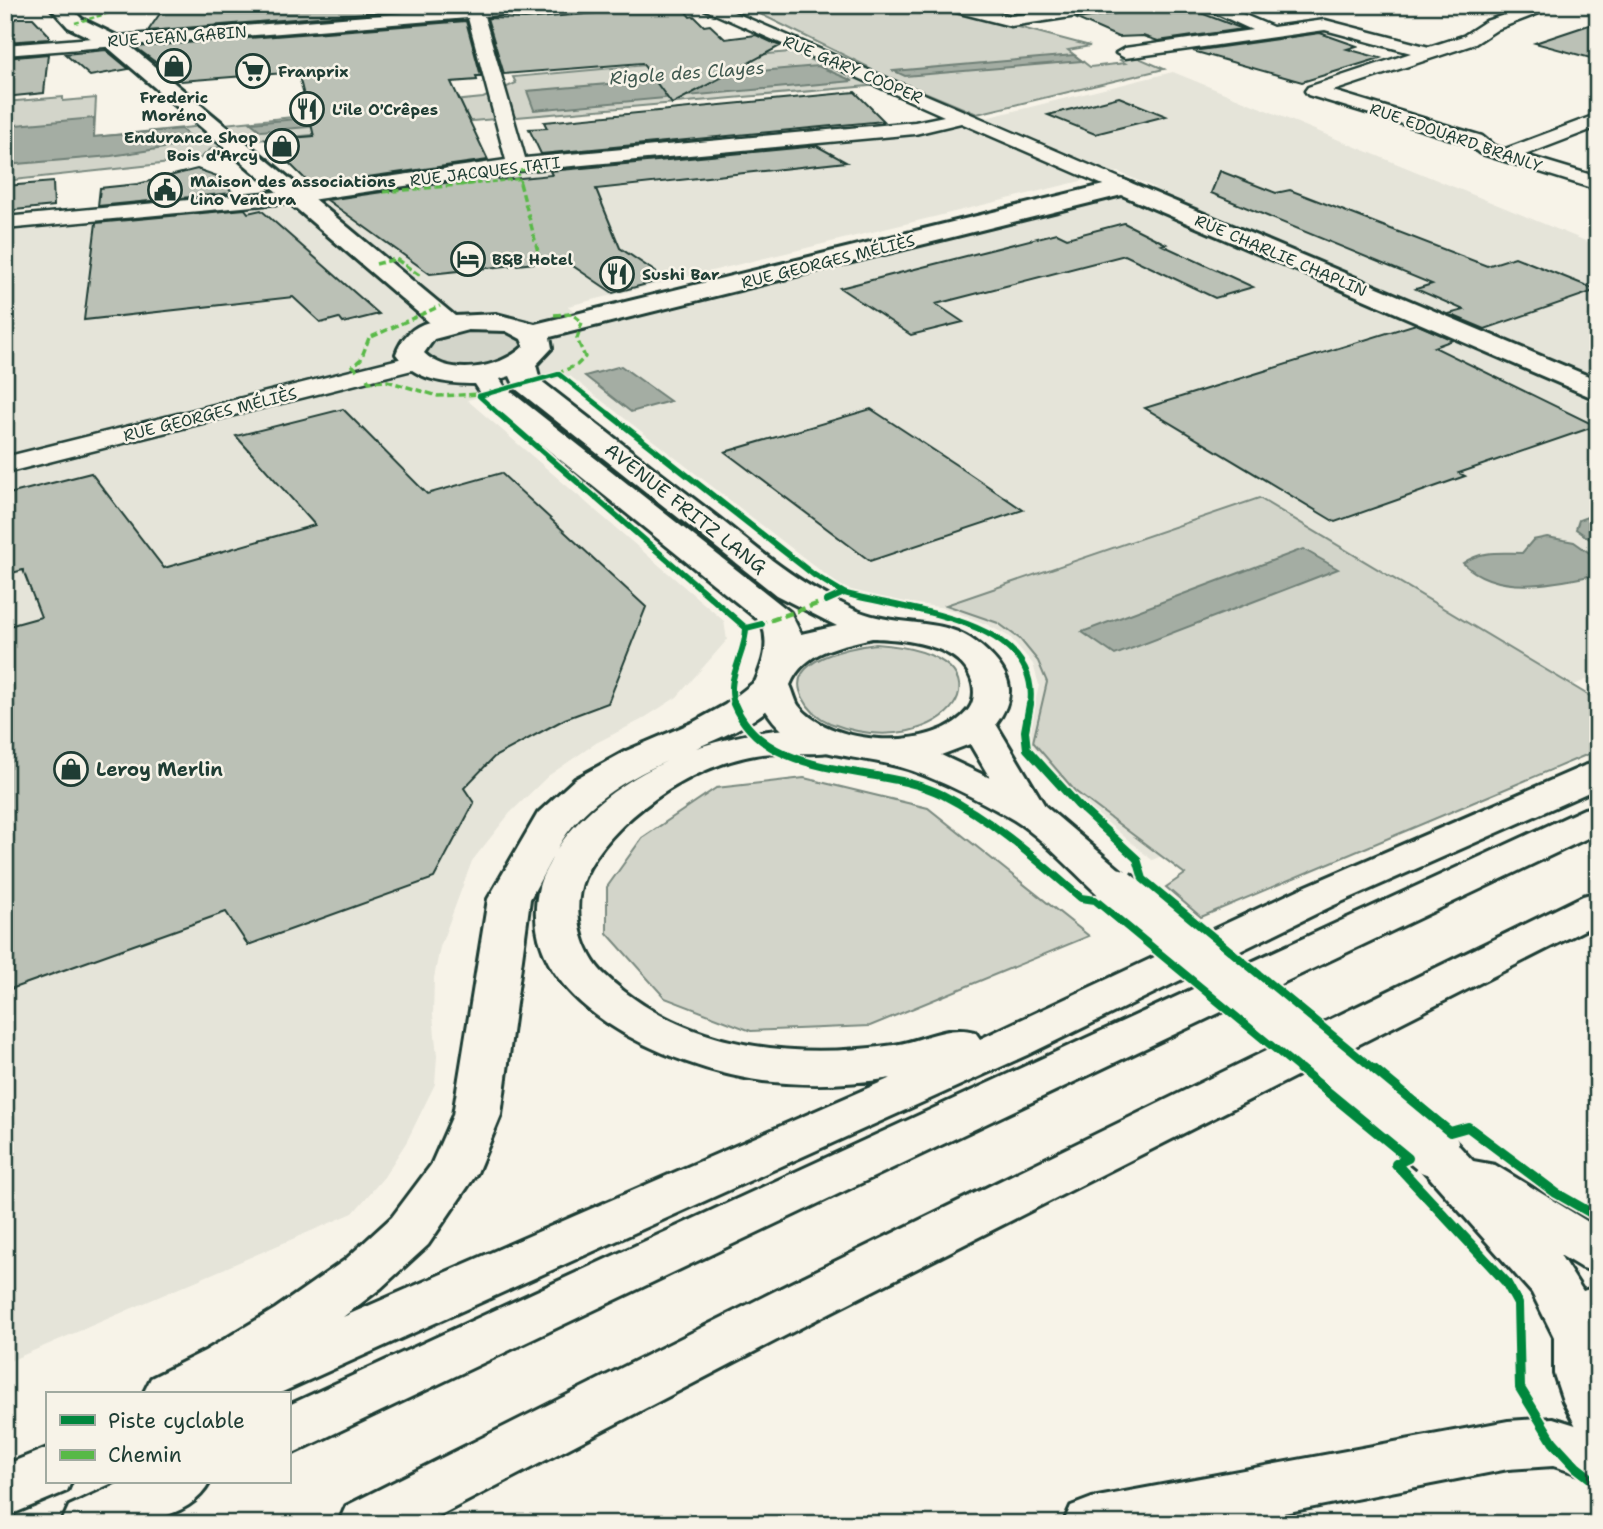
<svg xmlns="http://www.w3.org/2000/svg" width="1603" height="1529" viewBox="0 0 1603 1529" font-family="'Shantell Sans',sans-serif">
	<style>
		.built { fill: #e5e4d9; fill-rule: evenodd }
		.green { fill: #d3d5ca; stroke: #79897f; stroke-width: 2 }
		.water { fill: #a4ada3; stroke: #6f8077; stroke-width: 2 }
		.building { fill: #bbc1b6; stroke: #1f3d34; stroke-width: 2 }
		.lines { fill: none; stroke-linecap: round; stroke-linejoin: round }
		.minor-casing { stroke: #1f3d34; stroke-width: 5 }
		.tertiary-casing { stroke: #1f3d34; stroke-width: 6 }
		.trunk-casing { stroke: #1f3d34; stroke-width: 6 }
		.minor { fill: #f7f3e8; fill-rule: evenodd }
		.tertiary { fill: #f7f3e8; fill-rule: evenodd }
		.trunk { fill: #f7f3e8; fill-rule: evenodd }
		.tertiary-bridge-far1-casing { stroke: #1f3d34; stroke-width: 46; stroke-linecap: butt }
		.tertiary-bridge-casing { stroke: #1f3d34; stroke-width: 58; stroke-linecap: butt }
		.tertiary-bridge-far1 { stroke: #f7f3e8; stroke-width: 41 }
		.tertiary-bridge { stroke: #f7f3e8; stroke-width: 52 }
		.quiet-far2 { stroke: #58b947; stroke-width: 2.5; stroke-dasharray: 5 2.5; stroke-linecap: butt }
		.quiet-far1 { stroke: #58b947; stroke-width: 3.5; stroke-dasharray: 7 3.5; stroke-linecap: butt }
		.quiet { stroke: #58b947; stroke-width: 4.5; stroke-dasharray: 9 4.5; stroke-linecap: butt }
		.cycleway-far3-casing { stroke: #f7f3e8; stroke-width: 7 }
		.cycleway-far2-casing { stroke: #f7f3e8; stroke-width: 10 }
		.cycleway-far1-casing { stroke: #f7f3e8; stroke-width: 12 }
		.cycleway-casing { stroke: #f7f3e8; stroke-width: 14 }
		.cycleway-far3 { stroke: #00873e; stroke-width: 4.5 }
		.cycleway-far2 { stroke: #00873e; stroke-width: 6 }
		.cycleway-far1 { stroke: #00873e; stroke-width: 8 }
		.cycleway { stroke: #00873e; stroke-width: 10 }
		.labels { text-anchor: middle; stroke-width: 5; stroke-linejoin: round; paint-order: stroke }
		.far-street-label { font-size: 16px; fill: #1f3d34; stroke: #f7f3e8 }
		.far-poi-label { font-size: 16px; font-weight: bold; fill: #1f3d34; stroke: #f7f3e8; text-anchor: start }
		.far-water-label { font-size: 18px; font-style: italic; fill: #405950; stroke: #f7f3e8 }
		.street-label { font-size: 19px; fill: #1f3d34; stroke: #f7f3e8 }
		.poi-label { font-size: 19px; font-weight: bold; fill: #1f3d34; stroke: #f7f3e8; text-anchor: start }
	</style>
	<rect width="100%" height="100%" fill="#f7f3e8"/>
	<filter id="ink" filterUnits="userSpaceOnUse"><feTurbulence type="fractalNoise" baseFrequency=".0143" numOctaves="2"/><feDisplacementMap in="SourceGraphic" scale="14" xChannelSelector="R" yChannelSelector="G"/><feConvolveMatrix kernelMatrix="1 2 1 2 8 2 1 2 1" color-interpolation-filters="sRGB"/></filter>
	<g filter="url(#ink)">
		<path class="built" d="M254 5H466L468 10 261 26Z
			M1173 72 1598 246V675L1152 860 1070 791 1032 745 1028 737 1039 685 1033 664 1010 637 986 624 945 608 883 599 857 593 839 585 570 376 467 400 724 621 727 640 677 697 641 720 596 743 548 776 510 813 472 861 440 947 434 978 433 1015 437 1056 435 1084 407 1141 384 1177 353 1213 5 1363V228L466 177 916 135ZM1118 172 1155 188 592 328 568 306Z"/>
		<path class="green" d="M742 5H935L1090 46 1068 50 1090 67 1125 63 1120 60 1130 54 1164 69 977 114 903 83 256 140 211 149 198 160 5 181V102L63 97V101L96 98 94 137 483 98 516 83 513 77 790 52 821 64 868 67Z
			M454 329C476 329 515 322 526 346L523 353 471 371 425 362 420 347 426 340Z
			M1259 498 1598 701V750L1201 917 1166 887 1185 874 1075 791 1033 742 1047 682 1038 661 1020 639 998 623 946 605Z
			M876 644C1029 655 946 768 830 723 818 718 809 710 803 698 782 659 852 647 876 644Z
			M804 778 928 808 1089 936 870 1026 751 1031 665 998 607 933V887L642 838 716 788Z"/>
		<path class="water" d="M1074 55 1082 61 905 76 894 71Z
			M818 66 853 81 534 110 527 91Z
			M459 105 462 114 261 131 251 123Z
			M94 118V137L181 129 197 143 111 156 5 165 12 155 5 154V126Z
			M621 366 670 401 631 412 585 376Z
			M1598 513V545L1576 529 1579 520Z
			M1547 537 1574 542 1598 559 1594 575C1553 584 1496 596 1463 563 1482 550 1500 553 1522 553L1533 540Z
			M1303 549 1338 569 1115 655 1082 632Z"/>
		<path class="building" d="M170 5H463L148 31 163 9Z
			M1128 5H1180L1243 29 1158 41 1143 36 1118 37 1077 19 1117 13Z
			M681 6 690 17 694 16 704 26 710 25 725 39 756 35 780 46 672 104 642 63 504 74 487 18 525 19Z
			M18 18H33L49 35V39L5 42V22Z
			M466 21 481 76H476L477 80 451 82 488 160 311 185 266 140 314 136 298 72 181 81 135 47Z
			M1598 22V60L1535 43Z
			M1320 33 1357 46 1347 49 1380 58 1302 82 1193 51Z
			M106 50 129 69 90 76 65 54Z
			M48 54 44 93 5 97V58Z
			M855 92 884 121 541 154 529 129 547 128 544 122Z
			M1119 97 1166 116 1095 134 1048 115Z
			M817 146 846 162 596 189 620 248 666 279 613 293 564 260 430 274 327 200 486 177 497 176 499 180 552 175 550 171Z
			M197 169 220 177 233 193 98 206 100 188 138 184Z
			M1220 171 1276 193 1290 190 1487 266 1515 257 1597 290 1485 329 1449 314 1464 310 1416 289 1432 284 1211 193Z
			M53 182 54 206 5 211 6 186Z
			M245 209 248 213 261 210 379 314 343 323 339 318 321 323 293 297 84 320 96 223Z
			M1124 223 1166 244 1162 245 1253 287 1215 298 1125 255 936 304 963 322 911 335 840 288 1057 233 1067 238Z
			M1416 324 1453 340 1434 347 1596 426 1459 473 1465 476 1335 522 1145 408Z
			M343 409 427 494 501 473 646 607 608 703 565 719 494 757 464 788 474 803 434 878 248 945 226 912 5 991V627L41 617 23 570 5 575V495L91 473 164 568 315 525 236 436Z
			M871 409 967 472 1023 510 870 561 725 452Z"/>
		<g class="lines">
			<g class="minor-casing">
				<path id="minor" d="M465 5H573L565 10 484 16 525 158 915 122 944 116 695 5H717L1131 183 1134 187 1124 193 1117 191 961 123 915 134 486 174 297 202 5 229V217L297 190 506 160 468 18 5 55V45L466 8Z
					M938 5H967L1011 16 1083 5H1125L1117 10 1011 26 940 8Z
					M1198 5H1221L1273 27 1325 20 1429 47 1463 36 1486 21 1535 5H1560L1498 29 1475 44 1333 91 1482 136 1493 145 1505 149 1598 114V127L1525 155 1598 177V190L1479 153 1468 144 1308 95 1305 91 1308 87 1411 53 1325 30 1125 58 1116 53 1125 48 1252 30Z
					M415 355 424 357 427 362 424 367 5 473V457Z"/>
			</g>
			<g class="tertiary-casing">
				<path id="tertiary" d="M48 5H68L82 19 119 37 455 316 496 314 535 324 1124 180 1598 380V400L1122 195 550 337 552 348 536 365 540 380C598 425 657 471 716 516 752 544 787 575 828 596 842 604 861 614 877 617 913 626 950 619 982 647 1010 671 1019 693 996 724L1045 806 1132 880 1138 889 1132 898 1117 902 1102 898C1077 876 1042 837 1014 820 985 803 944 782 913 771 847 748 783 767 754 685 763 663 770 647 762 623L484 398 475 384C445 384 414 380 396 354 402 337 412 327 429 322L105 45 68 27ZM468 330 506 331 521 339 524 346C500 369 450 378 424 353L434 339ZM510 376 516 389 776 595 837 626 801 634 790 612 505 387 500 379ZM872 638C905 639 963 644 973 684 975 693 974 702 969 709 936 753 830 747 798 705 795 700 793 691 790 685 804 651 839 646 872 638ZM970 744 990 778 941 755Z
					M1433 1131 1450 1136 1473 1161 1495 1165 1598 1228V1273L1580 1267 1560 1255 1583 1291 1598 1286V1436L1578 1430 1563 1401 1554 1374V1337L1532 1293 1416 1162 1409 1149 1416 1136Z"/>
			</g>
			<g class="trunk-casing">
				<path id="trunk" d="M770 677 783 680 788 688C768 717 728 735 696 748 742 734 791 722 839 734L845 742 839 750C812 757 783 750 755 755 691 766 611 819 584 878 571 908 581 953 605 975 683 1049 793 1060 894 1045 922 1041 948 1024 975 1032L980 1039 1302 888 1584 766 1598 762V788L1332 906 1027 1055 278 1394H143L151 1378 205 1351 275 1309 345 1260 392 1217 431 1165 453 1115 488 899 538 813 575 779 626 751 694 722 725 705 757 680ZM667 761C625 780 583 810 557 849 581 806 622 781 667 761ZM552 858C548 867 541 877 539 887 511 1003 674 1069 763 1081 806 1086 848 1085 891 1078L343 1317 381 1288 428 1245 477 1173 501 1115 530 899Z
					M1598 806V833L289 1455V1405L1584 809Z
					M1598 892V923L829 1313 423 1524H338L346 1506 791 1283 1583 896Z
					M1553 1418 1598 1432V1480L1553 1466 1508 1469 1227 1524H1063L1071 1506 1092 1498 1508 1421Z
					M47 1448V1482H71L67 1491 5 1517V1465Z
					M122 1482H210C185 1529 110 1524 61 1524L69 1506Z"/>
			</g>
			<use href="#minor" class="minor"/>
			<use href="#tertiary" class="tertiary"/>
			<use href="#trunk" class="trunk"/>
			<g class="tertiary-bridge-far1-casing">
				<path id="tertiary-bridge-far1" d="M1117 889 1338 1071"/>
			</g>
			<g class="tertiary-bridge-casing">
				<path id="tertiary-bridge" d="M1336 1069 1433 1149"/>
			</g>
			<use href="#tertiary-bridge-far1" class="tertiary-bridge-far1"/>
			<use href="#tertiary-bridge" class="tertiary-bridge"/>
			<path class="quiet-far2" d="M75 23 136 5
				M486 168 488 173 537 169 534 165
				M517 171 521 185
				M461 185 519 179"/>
			<path class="quiet-far1" d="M520 183 541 263
				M383 192 479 183
				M376 264 396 259 422 277
				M554 315 572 314 582 322 577 339 585 357 577 365 554 375
				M357 370 353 366 361 359 369 338 440 306
				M367 379 369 382 387 381 438 396 483 394"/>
			<path class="quiet" d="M758 625 831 599"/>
			<g class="cycleway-far3-casing">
				<path id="cycleway-far3" d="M479 396 559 374 612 416
					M479 396 501 416"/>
			</g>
			<g class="cycleway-far2-casing">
				<path id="cycleway-far2" d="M499 414 746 628 762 624
					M609 414 814 575 844 593 826 601
					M844 593C903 611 1043 617 1030 706
					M735 706C724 679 746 655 746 628"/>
			</g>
			<g class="cycleway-far1-casing">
				<path id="cycleway-far1" d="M734 704C768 784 878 762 943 795 994 821 1038 861 1081 898L1095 900 1302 1071
					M1030 704 1025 731 1027 749 1078 805 1137 859 1143 879 1376 1071"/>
			</g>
			<g class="cycleway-casing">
				<path id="cycleway" d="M1300 1069 1408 1158 1396 1164 1506 1282 1518 1304 1520 1388 1553 1442 1576 1467 1598 1484
					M1374 1069 1450 1132 1468 1127 1556 1193 1598 1217"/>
			</g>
			<use href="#cycleway-far3" class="cycleway-far3"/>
			<use href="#cycleway-far2" class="cycleway-far2"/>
			<use href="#cycleway-far1" class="cycleway-far1"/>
			<use href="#cycleway" class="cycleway"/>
		</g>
	</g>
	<defs>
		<g id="shop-ring" transform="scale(1.75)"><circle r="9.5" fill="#f7f3e8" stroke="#1f3d34" stroke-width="1.5"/><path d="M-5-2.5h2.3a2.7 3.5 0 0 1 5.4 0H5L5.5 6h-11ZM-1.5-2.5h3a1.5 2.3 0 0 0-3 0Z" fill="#1f3d34"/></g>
		<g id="supermarket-ring" transform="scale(1.75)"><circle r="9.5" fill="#f7f3e8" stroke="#1f3d34" stroke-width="1.5"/><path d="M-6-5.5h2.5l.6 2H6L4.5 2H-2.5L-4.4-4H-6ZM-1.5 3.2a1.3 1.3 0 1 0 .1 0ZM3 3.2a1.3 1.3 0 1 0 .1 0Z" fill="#1f3d34"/></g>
		<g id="restaurant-ring" transform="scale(1.75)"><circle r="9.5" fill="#f7f3e8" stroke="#1f3d34" stroke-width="1.5"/><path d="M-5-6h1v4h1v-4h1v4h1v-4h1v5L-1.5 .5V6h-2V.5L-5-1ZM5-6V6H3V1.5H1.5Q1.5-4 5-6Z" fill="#1f3d34"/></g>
		<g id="civic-ring" transform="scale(1.75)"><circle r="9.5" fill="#f7f3e8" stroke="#1f3d34" stroke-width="1.5"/><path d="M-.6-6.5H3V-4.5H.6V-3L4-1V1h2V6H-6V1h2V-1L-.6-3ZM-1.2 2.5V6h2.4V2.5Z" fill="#1f3d34"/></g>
		<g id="hotel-ring" transform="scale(1.75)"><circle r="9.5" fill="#f7f3e8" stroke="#1f3d34" stroke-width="1.5"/><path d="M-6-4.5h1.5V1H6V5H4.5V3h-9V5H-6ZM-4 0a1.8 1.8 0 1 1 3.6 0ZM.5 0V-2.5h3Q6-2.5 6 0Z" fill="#1f3d34"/></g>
	</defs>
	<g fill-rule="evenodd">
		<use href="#shop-ring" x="174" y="66"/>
		<use href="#supermarket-ring" x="253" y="71"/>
		<use href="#restaurant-ring" x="307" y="109"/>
		<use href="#shop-ring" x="282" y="146"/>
		<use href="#civic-ring" x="165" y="190"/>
		<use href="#hotel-ring" x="468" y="259"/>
		<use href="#restaurant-ring" x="617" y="274"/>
		<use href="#shop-ring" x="71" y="769"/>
	</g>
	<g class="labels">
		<g class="far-street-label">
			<text transform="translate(177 36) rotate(-4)" y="6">RUE JEAN GABIN</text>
			<text transform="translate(853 69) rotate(23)" y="6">RUE GARY COOPER</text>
			<text transform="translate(1456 137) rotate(19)" y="6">RUE EDOUARD BRANLY</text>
			<text transform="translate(485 171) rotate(-7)" y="6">RUE JACQUES TATI</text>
			<text transform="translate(1281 255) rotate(23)" y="6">RUE CHARLIE CHAPLIN</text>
			<text transform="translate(828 261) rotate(-14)" y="6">RUE GEORGES MÉLIÈS</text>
			<text transform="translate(210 414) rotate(-14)" y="6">RUE GEORGES MÉLIÈS</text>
		</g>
		<g class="far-poi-label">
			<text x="278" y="77">Franprix</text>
			<text x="174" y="103" text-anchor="middle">Frederic<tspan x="174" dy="18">Moréno</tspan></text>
			<text x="332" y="115">L'ile O'Crêpes</text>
			<text x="258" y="143" text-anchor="end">Endurance Shop<tspan x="258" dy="18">Bois d'Arcy</tspan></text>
			<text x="190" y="187">Maison des associations<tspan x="190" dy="18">Lino Ventura</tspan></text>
			<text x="492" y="265">B&amp;B Hotel</text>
			<text x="642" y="280">Sushi Bar</text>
		</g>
		<g class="far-water-label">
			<text transform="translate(687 73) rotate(-4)" y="6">Rigole des Clayes</text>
		</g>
		<g class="street-label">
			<text transform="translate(686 508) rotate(38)" y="7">AVENUE FRITZ LANG</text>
		</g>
		<g class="poi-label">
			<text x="96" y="776">Leroy Merlin</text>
		</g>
	</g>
	<rect width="1603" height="1529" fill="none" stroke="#f7f3e8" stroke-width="28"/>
	<rect x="14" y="14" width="1575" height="1501" fill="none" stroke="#1f3d34" stroke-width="2.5" filter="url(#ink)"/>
	<rect x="46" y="1392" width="245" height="91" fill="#f7f3e8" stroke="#a1aaa0" stroke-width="2"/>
	<rect x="60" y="1415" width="35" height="10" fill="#00873e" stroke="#a1aaa0" stroke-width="2"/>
	<text x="108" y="1428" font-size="21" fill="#1f3d34">Piste cyclable</text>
	<rect x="60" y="1450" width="35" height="10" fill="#58b947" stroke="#a1aaa0" stroke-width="2"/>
	<text x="108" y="1462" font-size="21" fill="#1f3d34">Chemin</text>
</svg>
